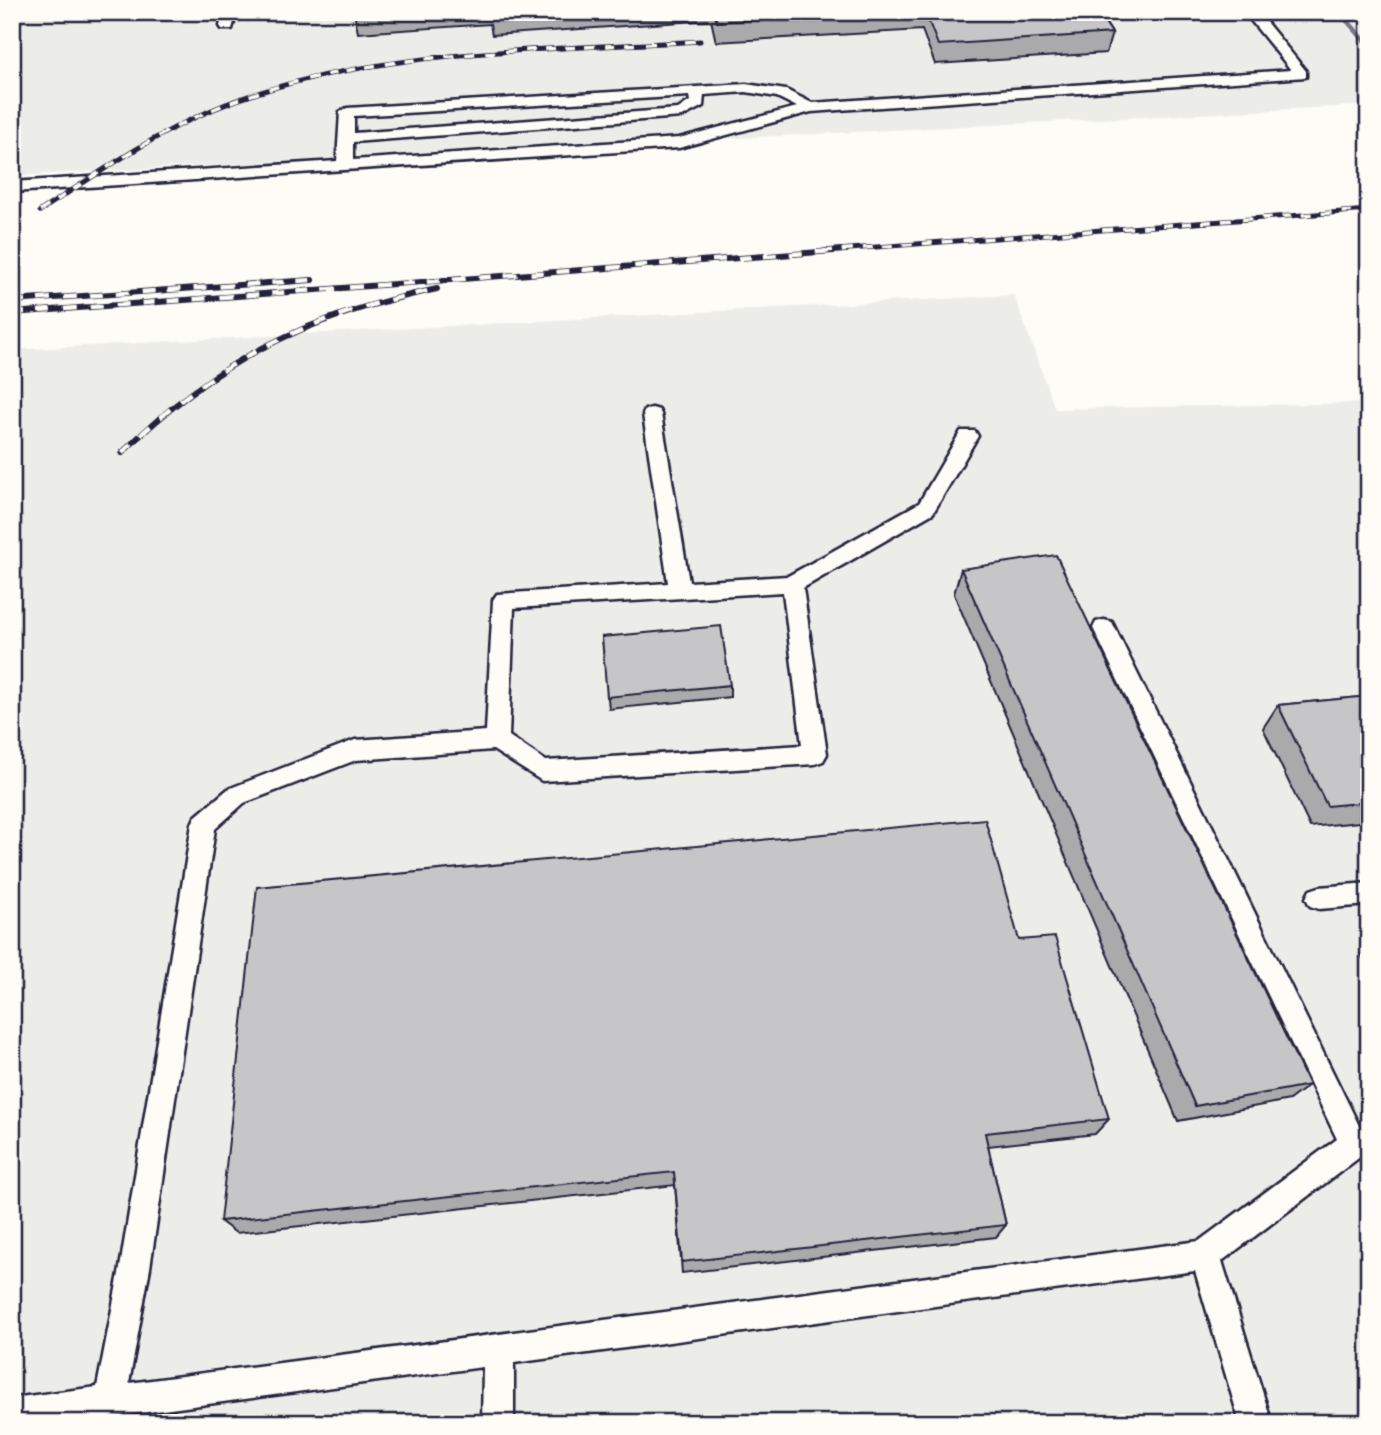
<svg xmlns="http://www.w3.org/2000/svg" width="1381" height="1435" viewBox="0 0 1381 1435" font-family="'Indie Flower',sans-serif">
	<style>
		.built { fill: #ecece9 }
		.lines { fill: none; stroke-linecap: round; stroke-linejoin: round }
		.stream { fill: #787885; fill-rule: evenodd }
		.service-casing { stroke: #22223b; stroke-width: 5 }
		.service { fill: #fdfcf7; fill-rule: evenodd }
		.rail-far1-casing { stroke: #22223b; stroke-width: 5 }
		.rail-casing { stroke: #22223b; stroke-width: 6 }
		.rail-far1 { stroke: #fdfcf7; stroke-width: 3.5; stroke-dasharray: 10; stroke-linecap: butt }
		.rail { stroke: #fdfcf7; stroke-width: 4.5; stroke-dasharray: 13; stroke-linecap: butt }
		.wall { fill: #aaaaac; stroke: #22223b; stroke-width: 2 }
		.building { fill: #c6c6c8; stroke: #22223b; stroke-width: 2 }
	</style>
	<rect width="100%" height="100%" fill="#fdfcf7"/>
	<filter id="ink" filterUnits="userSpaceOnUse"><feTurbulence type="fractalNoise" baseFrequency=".0143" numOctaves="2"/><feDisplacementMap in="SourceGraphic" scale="14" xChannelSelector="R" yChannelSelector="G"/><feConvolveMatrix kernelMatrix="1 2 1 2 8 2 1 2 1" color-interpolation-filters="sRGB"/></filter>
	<g filter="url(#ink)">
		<path class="built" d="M12 12H1369V105L12 176Z
			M1014 295 1055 409 1369 403V1423H12V350Z"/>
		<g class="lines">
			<path class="stream" d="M1336 12H1343L1369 42V49Z"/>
			<g class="service-casing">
				<path id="service" d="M223 12H237L232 29H222L220 26Z
					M1244 12H1258L1306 71V77L811 112 679 148 12 192V182L337 161 340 112 347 108 746 84 786 90 812 103 1291 70ZM746 92 777 97 797 107 679 138 353 160V142L682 117 703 106 704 95ZM689 96 690 101 678 109 354 133V116Z
					M652 408 659 410 661 414 689 582 788 576 919 503 961 431H975L978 436 933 513 803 588 827 754 823 761 815 764 542 781 493 750 356 760 244 803 215 829 150 1268 129 1383 1199 1241 1337 1139 1093 628 1096 622 1104 620 1112 622 1115 628 1368 1144 1364 1154 1222 1261 1272 1423H1240L1195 1271 514 1363V1423H482L483 1367 66 1423H12V1398L97 1387 120 1268 192 824 195 817 228 789 355 740 486 731 493 600 497 594 668 583 643 414 645 410ZM783 592 802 745 546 761 509 736 514 608Z
					M1369 883V905L1319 909 1310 906 1306 898 1310 890 1319 887Z"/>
			</g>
			<use href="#service" class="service"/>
			<g class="rail-far1-casing">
				<path id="rail-far1" d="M40 211C96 175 152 135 214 109 360 48 543 51 700 41
					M823 251 1369 210"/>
			</g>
			<g class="rail-casing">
				<path id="rail" d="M12 301 312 280
					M12 313 846 250
					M122 453C217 359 307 316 437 289"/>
			</g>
			<use href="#rail-far1" class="rail-far1"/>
			<use href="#rail" class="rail"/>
		</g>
		<path class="wall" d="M354 12H1165L1164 17 1103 19 1112 33 1106 53 935 64 922 30 716 42 711 20 492 35 490 24 358 33Z
			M961 569 1309 1085 1289 1100 1178 1121 954 594Z
			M602 637 730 685V697L609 709Z
			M1369 696V821L1310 827 1263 728 1278 705Z
			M1019 940 1109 1119 1095 1134 988 1146 1006 1225 996 1237 682 1273 675 1185 236 1233 220 1221Z
			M1369 947V971L1361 954Z"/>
		<path class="building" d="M489 12H531L489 15Z
			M714 12H888L717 22Z
			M925 12H1098L1112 33 938 45Z
			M1056 555 1309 1085 1195 1106 961 569Z
			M721 626 730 685 607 697 602 637Z
			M1369 696V802L1327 806 1278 705Z
			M985 819 1019 940 1055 937 1109 1119 985 1133 1006 1225 682 1262 674 1172 220 1221 257 887Z"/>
	</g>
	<rect width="1381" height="1435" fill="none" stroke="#fdfcf7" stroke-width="42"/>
	<rect x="21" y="21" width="1339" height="1393" fill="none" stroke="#22223b" stroke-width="2.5" filter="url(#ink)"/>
</svg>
